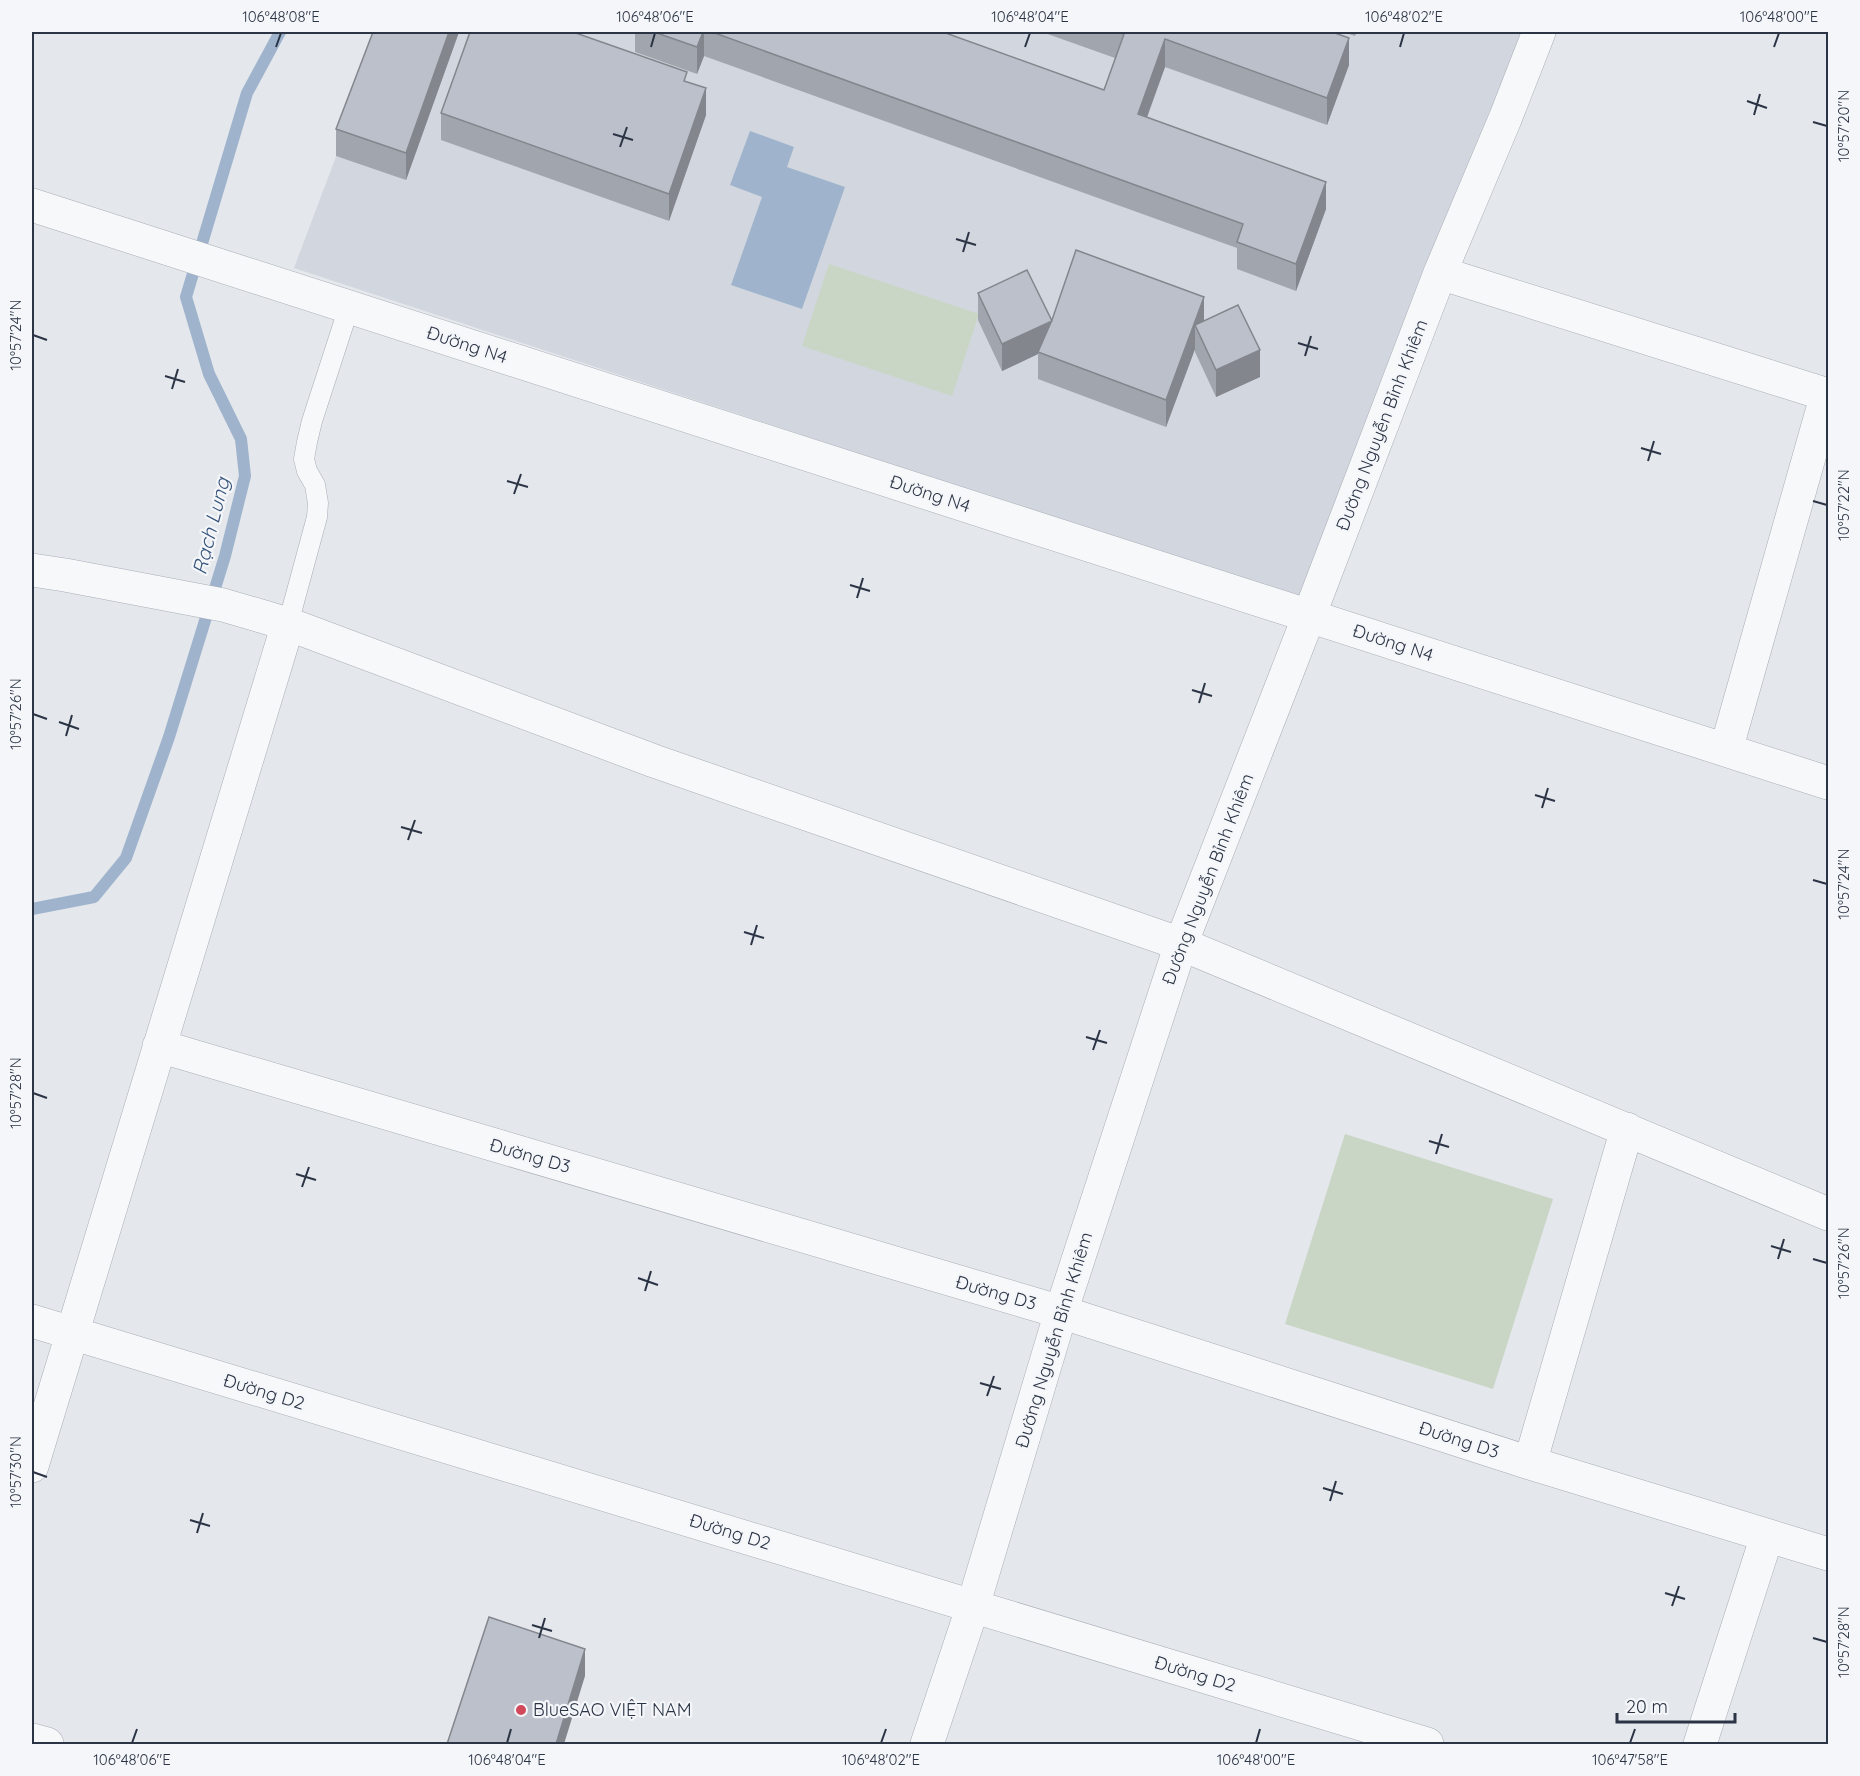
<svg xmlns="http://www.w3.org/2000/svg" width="1860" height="1776" viewBox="0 0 1860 1776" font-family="Quicksand,sans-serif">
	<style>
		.built { fill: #d2d6de }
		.green { fill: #c9d6c5 }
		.water { fill: #9fb4cc }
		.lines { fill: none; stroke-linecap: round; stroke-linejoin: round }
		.stream { stroke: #9fb4cc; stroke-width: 12 }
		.service-casing { stroke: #a9aeb7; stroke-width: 21 }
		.minor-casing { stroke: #a9aeb7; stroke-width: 34 }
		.service { stroke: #f7f8fa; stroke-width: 20 }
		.minor { stroke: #f7f8fa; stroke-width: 33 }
		.wall { fill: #a1a5ae }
		.shaded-wall { fill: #83868d }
		.building { fill: #bbc0ca; stroke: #83868d; stroke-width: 1.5 }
		.ticks { fill: none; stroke: #2b3445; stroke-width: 2 }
		.poi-dot { fill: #d1495b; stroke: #f4f6f9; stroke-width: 2 }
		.labels { text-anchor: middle; stroke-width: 4.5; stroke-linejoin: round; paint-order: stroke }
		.street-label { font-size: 18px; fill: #2b3445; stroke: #f4f6f9 }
		.poi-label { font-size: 18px; fill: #2b3445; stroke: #f4f6f9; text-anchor: start }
		.water-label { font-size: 20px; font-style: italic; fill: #34527a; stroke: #f4f6f9 }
		.neatline { fill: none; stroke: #2b3445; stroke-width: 2 }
		.ticks-label { font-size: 15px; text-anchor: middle; fill: #2b3445 }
	</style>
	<rect width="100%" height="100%" fill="#e4e7ec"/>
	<path class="built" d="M383 32H1523L1301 599 294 268Z"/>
	<path class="green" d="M829 264 979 314 952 396 802 346Z
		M1345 1134 1553 1199 1493 1389 1285 1324Z"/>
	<path class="water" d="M750 131 794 147 787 167 845 187 802 309 731 285 762 197 730 185Z"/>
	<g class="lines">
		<path class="stream" d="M32 909 94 897 126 858 169 737 225 556 245 476 241 439 209 374 186 297 247 93 280 32"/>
		<g class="service-casing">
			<path id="service" d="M288 624 317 517 318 503 315 485 307 471 304 459 307 442 312 421 349 307"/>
		</g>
		<g class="minor-casing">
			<path id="minor" d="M32 205 1828 783
				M1440 273 1828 395
				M32 570 65 575 223 605 288 624 654 761 1181 944 1828 1214
				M1726 750 1827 394
				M159 1046 1061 1312 1530 1463 1828 1554
				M32 1321 1427 1744
				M1530 1463 1627 1129
				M32 1466 288 624
				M32 1740 47 1744
				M927 1744 973 1606 1061 1312 1181 944 1309 616 1440 273 1505 119 1539 32
				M1700 1744 1767 1536"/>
		</g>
		<use href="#service" class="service"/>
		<use href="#minor" class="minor"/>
	</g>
	<path class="wall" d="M373 32H459L406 180 336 156V129Z
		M470 32H579V34L687 82 706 115 669 221 441 140V113Z
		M635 32H943L1104 90 1115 58 1042 32H1332L1349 65 1327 125 1165 67 1147 118 1326 209 1296 291 1237 269V248L704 56 697 74 635 52Z
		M1343 32H1357L1355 36Z
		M978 293 1052 321H1204L1260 377 1216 397 1195 352V349L1166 427 1038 379V354L1002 371 978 320Z"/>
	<path class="shaded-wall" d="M449 32H459L406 180V153Z
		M703 32H704V56L697 74V47Z
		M1349 38V65L1327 125V98Z
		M1165 39V67L1138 141V114Z
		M706 88V115L669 221V194Z
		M1326 182V209L1296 291V264Z
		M1204 297V324L1195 325V349L1166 427V400Z
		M1052 321 1038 352V354L1002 371V344Z
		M1260 350V377L1216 397V370Z
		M585 1649V1676L564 1744H556Z"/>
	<path class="building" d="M373 32H449L406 153 336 129Z
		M470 32H573L687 72 684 81 706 88 669 194 441 113Z
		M654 32H703L697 47Z
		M712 32H943L1104 90 1124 34 1116 32H1332L1349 38 1327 98 1165 39 1138 114 1326 182 1296 264 1237 242 1243 224Z
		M1076 250 1204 297 1166 400 1038 352 1052 320Z
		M1027 270 1052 321 1002 344 978 293Z
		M1238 305 1260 350 1216 370 1195 325Z
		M489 1617 585 1649 556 1744H447Z"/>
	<path class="ticks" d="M276 47 281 33M651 47 655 33M1025 47 1030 33M1400 47 1404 33M1774 47 1779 33M1747 101 1767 108M1754 115 1760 94M1813 122 1827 126M613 134 633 140M620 147 627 127M956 239 976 245M963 252 969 232M33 335 47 340M1298 343 1318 349M1305 356 1311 336M165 376 185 382M172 389 178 369M1641 448 1661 454M1648 461 1654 441M507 481 528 487M514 494 521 474M1813 501 1827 505M850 585 870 591M857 598 863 578M1192 690 1212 696M1199 703 1205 683M33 714 47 719M59 722 79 729M66 736 72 715M1535 795 1555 801M1542 808 1548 788M401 827 422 833M408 840 415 820M1813 880 1827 884M744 932 764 938M751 945 757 925M1086 1037 1107 1043M1093 1050 1100 1030M33 1093 47 1098M1429 1141 1449 1147M1436 1154 1442 1134M296 1174 316 1180M302 1187 309 1167M1771 1246 1791 1252M1778 1259 1784 1239M1813 1259 1827 1263M638 1278 658 1285M645 1291 651 1271M980 1383 1001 1389M987 1396 994 1376M33 1472 47 1477M1323 1488 1343 1494M1330 1501 1336 1481M190 1520 210 1526M197 1533 203 1513M1665 1593 1685 1599M1672 1606 1679 1586M532 1625 552 1631M539 1638 545 1618M1813 1638 1827 1642M132 1743 137 1729M507 1743 511 1729M881 1743 886 1729M1256 1743 1260 1729M1630 1743 1635 1729"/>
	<circle class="poi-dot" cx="521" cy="1710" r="6"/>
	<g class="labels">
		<g class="street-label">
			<text transform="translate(467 345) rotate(18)" y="6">Đường N4</text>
			<text transform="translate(1382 425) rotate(-69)" y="6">Đường Nguyễn Bỉnh Khiêm</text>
			<text transform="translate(930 494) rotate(18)" y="6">Đường N4</text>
			<text transform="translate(1393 643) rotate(18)" y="6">Đường N4</text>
			<text transform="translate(1208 879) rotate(-69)" y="6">Đường Nguyễn Bỉnh Khiêm</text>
			<text transform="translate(530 1156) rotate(16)" y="6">Đường D3</text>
			<text transform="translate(996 1293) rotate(16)" y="6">Đường D3</text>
			<text transform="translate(1054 1340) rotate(-73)" y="6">Đường Nguyễn Bỉnh Khiêm</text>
			<text transform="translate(264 1392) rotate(17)" y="6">Đường D2</text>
			<text transform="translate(1459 1440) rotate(18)" y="6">Đường D3</text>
			<text transform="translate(730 1532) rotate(17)" y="6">Đường D2</text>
			<text transform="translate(1195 1674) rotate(17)" y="6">Đường D2</text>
		</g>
		<g class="poi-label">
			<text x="533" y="1716">BlueSAO VIỆT NAM</text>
		</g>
		<g class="water-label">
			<text transform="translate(211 526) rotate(-76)" y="7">Rạch Lung</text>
		</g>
	</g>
	<rect width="1860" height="1776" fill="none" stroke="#f4f6f9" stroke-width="66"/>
	<path d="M1617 1713v9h118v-9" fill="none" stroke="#2b3445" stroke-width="3"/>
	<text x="1626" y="1713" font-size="18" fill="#2b3445" stroke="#f4f6f9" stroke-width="4.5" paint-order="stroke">20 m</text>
	<rect x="33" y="33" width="1794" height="1710" class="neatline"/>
	<g class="ticks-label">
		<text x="281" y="22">106°48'08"E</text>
		<text x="655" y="22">106°48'06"E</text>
		<text x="1030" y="22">106°48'04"E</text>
		<text x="1404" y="22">106°48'02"E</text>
		<text x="1779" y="22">106°48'00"E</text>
		<text transform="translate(1844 126) rotate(-90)" y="5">10°57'20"N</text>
		<text transform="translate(16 335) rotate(-90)" y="5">10°57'24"N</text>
		<text transform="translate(1844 505) rotate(-90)" y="5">10°57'22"N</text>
		<text transform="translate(16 714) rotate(-90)" y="5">10°57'26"N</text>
		<text transform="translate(1844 884) rotate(-90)" y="5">10°57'24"N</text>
		<text transform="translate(16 1093) rotate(-90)" y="5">10°57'28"N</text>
		<text transform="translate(1844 1263) rotate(-90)" y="5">10°57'26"N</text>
		<text transform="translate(16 1472) rotate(-90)" y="5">10°57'30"N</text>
		<text transform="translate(1844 1642) rotate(-90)" y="5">10°57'28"N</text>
		<text x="132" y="1765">106°48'06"E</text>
		<text x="507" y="1765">106°48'04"E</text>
		<text x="881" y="1765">106°48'02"E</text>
		<text x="1256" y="1765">106°48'00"E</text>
		<text x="1630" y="1765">106°47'58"E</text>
	</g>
</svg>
